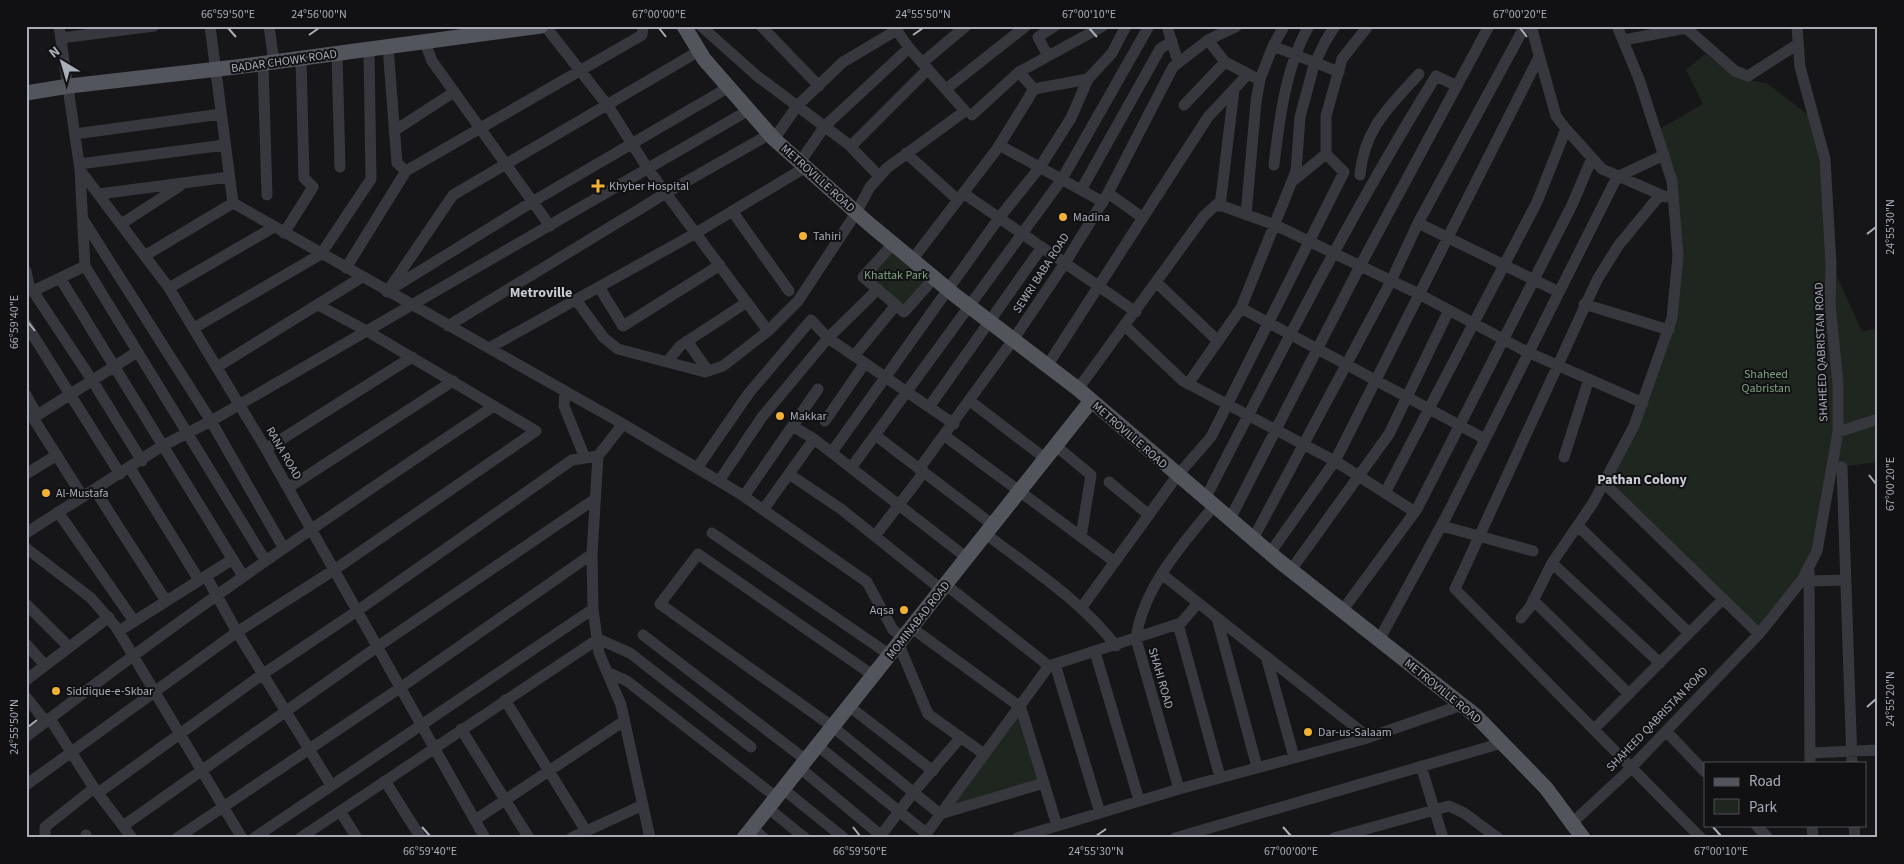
<svg xmlns="http://www.w3.org/2000/svg" width="1904" height="864" viewBox="0 0 1904 864" font-family="'Source Sans 3',sans-serif">
	<style>
		.green { fill: #1e261f }
		.lines { fill: none; stroke-linecap: round; stroke-linejoin: round }
		.minor { stroke: #37383d; stroke-width: 11 }
		.major { stroke: #53555c; stroke-width: 15 }
		.ticks { fill: none; stroke: #a8adb8; stroke-width: 2 }
		.poi-dot { fill: #f2b134; stroke: #111113; stroke-width: 2 }
		.labels { text-anchor: middle; stroke-width: 4; stroke-linejoin: round; paint-order: stroke }
		.street-label { font-size: 12px; fill: #a8adb8; stroke: #111113 }
		.poi-label { font-size: 12px; fill: #a8adb8; stroke: #111113; text-anchor: start }
		.park-label { font-size: 12px; fill: #7fa381; stroke: #111113 }
		.neighbourhood-label { font-size: 14px; font-weight: bold; fill: #c9ccd4; stroke: #111113 }
		.neatline { fill: none; stroke: #a8adb8; stroke-width: 2 }
		.ticks-label { font-size: 12px; text-anchor: middle; fill: #a8adb8 }
	</style>
	<rect width="100%" height="100%" fill="#161618"/>
	<path class="green" d="M1705 54 1740 78 1768 84 1815 120 1831 264 1862 331 1878 329V462L1832 468 1817 551 1760 632 1604 483 1634 426 1672 318 1678 256 1672 181 1656 131 1703 104 1686 70Z
		M893 244 934 278 904 312 863 277Z
		M1019 706 1044 783 940 814Z"/>
	<g class="lines">
		<path class="minor" d="M59 26 80 170 169 288 266 449 485 838
			M210 26 233 203 623 424 739 493 867 582 893 630 904 638
			M269 26 274 62
			M545 26 608 106 648 169 768 331
			M701 26 757 76 848 144 879 176
			M761 26 819 86
			M1167 26 1178 62
			M1531 26 1556 116 1566 129 1602 169 1666 197
			M61 38 154 26
			M1208 40 1225 62 1254 77
			M1624 40 1686 28 1735 71 1748 76 1798 44
			M425 42 432 61 550 226
			M1273 46 1339 72
			M388 47 397 163 406 171 642 35 643 26
			M337 54 340 167
			M1048 56 1038 37 1055 26
			M922 63 966 26
			M263 64 267 195
			M946 89 1026 26
			M1034 89 1088 79
			M1184 105 1225 62
			M972 115 1019 72 1103 26
			M394 131 454 92
			M75 134 221 114
			M774 139 797 106 843 62 897 30
			M999 145 1103 202
			M851 146 928 69
			M906 153 958 200
			M800 162 825 126 909 48
			M79 164 225 145
			M1274 165C1279 121 1286 65 1309 26
			M80 170 85 266 265 560
			M1360 175C1364 129 1389 107 1419 74
			M1294 180 1326 154V116L1342 59 1368 26
			M1081 190 1160 49 1172 41
			M963 193 1136 312
			M1108 193 1143 218
			M99 194 229 177
			M1660 195 1618 246 1597 280 1455 589 1701 838
			M1220 206 1234 90
			M732 211 789 291
			M1246 215 1256 102 1260 79 1273 46 1284 26
			M84 221 211 421 283 547
			M1418 223 1559 292
			M121 224 180 186
			M284 233 313 187 304 178 301 59
			M893 244 863 277 904 312 934 278
			M146 255 233 203
			M912 260 997 149 1034 89 1019 72
			M346 268 406 171
			M26 271 29 285 92 380 142 461
			M60 278 243 576
			M1157 283 1218 341
			M599 287 623 326 720 265
			M169 288 274 227
			M391 289 532 202 729 87
			M33 291 85 266
			M387 292 453 195 699 51
			M576 300 604 338 618 349 705 372 723 366 768 331 798 301 856 213 870 187 887 168 965 111 909 48 894 26
			M1584 304 1669 330
			M1241 308 1485 439
			M26 324 120 474
			M448 326 666 193 770 134
			M1125 326 1183 381 1335 461 1415 512
			M194 328 321 254 371 179 369 50
			M687 341 708 371
			M489 348 696 233 806 167
			M854 356 896 305
			M667 362 680 346 747 302
			M1047 366 1208 117 1248 74
			M217 367 362 277
			M1188 384 1241 308 1296 171 1300 117 1314 65 1325 42 1335 26
			M1078 389 1204 216 1217 204 1275 225 1419 294 1525 351 1643 403
			M565 391 564 406 585 458
			M26 395 37 415
			M970 401 1046 459
			M929 407 1042 247
			M825 421 865 363
			M792 426 814 439 967 558
			M1838 432 1878 419
			M875 435 993 525
			M945 436 1115 562
			M1056 446 1091 475 1081 537
			M266 449 412 357
			M832 452 999 218 1040 167 1071 118 1088 79 1112 53 1126 26
			M598 456 592 554 593 609 599 653 621 705 650 838
			M1564 457 1589 379
			M130 468 199 580
			M697 468 749 393 811 320 828 338 954 424
			M851 468 1062 179 1149 26
			M1832 468 1842 467 1852 763
			M919 469 1013 340 1065 263 1108 193 1173 67 1208 40 1237 26
			M26 474 57 455
			M789 474 841 509 942 590
			M719 481 762 417 828 338 878 289
			M1109 482 1149 515
			M1604 483 1759 634
			M288 488 453 381
			M95 490 166 601
			M1385 493 1537 202 1566 129
			M744 496 818 389
			M83 497 33 418 137 352
			M1205 499C1279 356 1351 213 1436 76L1457 86
			M763 510 814 439
			M58 512 134 621
			M1230 519 1360 266 1489 26
			M1442 526 1533 551
			M1578 526 1689 633
			M26 533 162 446 211 421 749 110
			M712 533 890 655
			M986 534C1031 569 1081 600 1116 646
			M875 536 924 472
			M1253 539 1391 281 1418 223 1525 26
			M26 548 91 598 116 627 242 838
			M1270 553 1335 461 1539 57
			M1552 563 1660 663
			M1291 570 1389 434 1449 310
			M1809 570 1810 763
			M1163 575 1368 737
			M206 576 237 632 331 785
			M1809 581 1846 580
			M946 585 1049 666
			M1533 600 1629 694
			M26 604 69 647
			M1082 607 1177 476 1211 437 1344 172 1326 154
			M1342 611 1417 509 1572 205 1592 158
			M1217 618 1257 767
			M1521 618 1530 607 1552 563 1593 503 1634 426 1672 318 1678 256 1672 181 1639 79 1617 26
			M1178 624 1220 777
			M912 628 1019 706
			M119 631 233 559
			M643 635 806 760
			M1379 640 1447 515 1617 177 1664 155
			M26 644 45 665
			M899 645 928 714 984 754
			M1095 652 1139 800
			M1266 656 1294 757
			M1055 664 1100 813
			M607 672 627 681 776 797
			M874 676 698 554 660 604 833 727 940 814 1044 783 1020 705
			M26 680 109 617
			M26 697 46 722
			M505 700 586 831
			M850 707 933 771
			M50 719 94 788
			M461 729 529 838
			M1594 729 1723 599
			M1666 731 1705 772
			M26 737C177 619 335 512 494 406
			M818 746 926 833
			M1810 753 1878 750
			M1421 766 1443 838
			M800 768 884 838
			M385 781 421 838
			M1044 783 1057 826
			M26 785 237 632 334 570 536 431 367 331 318 305
			M783 789 844 838
			M1179 789 1136 639C1142 590 1182 544 1214 506
			M98 793 263 674 357 611 572 460 598 456 623 424
			M768 808 805 838
			M340 811 357 838
			M475 820 624 721
			M1572 823 1626 773 1759 634 1802 580 1817 551 1838 432V384L1830 304 1831 264 1825 159 1800 67 1797 26
			M1756 825 1768 838
			M1812 825 1813 838
			M1854 825 1855 838
			M123 826 377 647 595 499
			M752 828 764 838
			M86 835 87 838
			M45 838V827L94 788 132 838
			M177 838 400 688 592 554
			M254 838 593 609
			M300 838 598 639 630 653 751 747
			M571 838 643 805
			M879 838 913 793 961 737
			M923 838 1049 666 1181 623 1198 603
			M1017 838 1179 789 1364 739 1462 705
			M1175 838 1502 743
			M1334 838 1449 806 1464 813 1498 838"/>
		<path class="major" d="M684 26 704 59 774 139 868 223 956 296 1078 389 1278 560 1476 716 1546 788 1583 838
			M26 93 69 86 236 67 541 26
			M744 838 1091 401"/>
	</g>
	<path class="ticks" d="M228 28 236 37M659 28 666 37M1089 28 1097 37M1520 28 1527 37M309 35 319 28M913 35 923 28M1867 234 1876 227M28 322 35 331M1869 475 1876 484M1867 707 1876 699M28 727 37 720M422 827 430 836M853 827 860 836M1283 827 1291 836M1713 827 1721 836M1096 836 1106 829"/>
	<g class="poi-dot">
		<path d="M595.5 178.5h5v5h5v5h-5v5h-5v-5h-5v-5h5z"/>
		<circle cx="1063" cy="217" r="5"/>
		<circle cx="803" cy="236" r="5"/>
		<circle cx="780" cy="416" r="5"/>
		<circle cx="46" cy="493" r="5"/>
		<circle cx="904" cy="610" r="5"/>
		<circle cx="56" cy="691" r="5"/>
		<circle cx="1308" cy="732" r="5"/>
	</g>
	<g class="labels">
		<g class="street-label">
			<text transform="translate(284 61) rotate(-8)" y="4">BADAR CHOWK ROAD</text>
			<text transform="translate(818 178) rotate(42)" y="4">METROVILLE ROAD</text>
			<text transform="translate(1041 273) rotate(-57)" y="4">SEWRI BABA ROAD</text>
			<text transform="translate(1821 352) rotate(-92)" y="4">SHAHEED QABRISTAN ROAD</text>
			<text transform="translate(1130 435) rotate(41)" y="4">METROVILLE ROAD</text>
			<text transform="translate(284 453) rotate(60)" y="4">RANA ROAD</text>
			<text transform="translate(918 620) rotate(-52)" y="4">MOMINABAD ROAD</text>
			<text transform="translate(1161 678) rotate(74)" y="4">SHAHI ROAD</text>
			<text transform="translate(1443 691) rotate(39)" y="4">METROVILLE ROAD</text>
			<text transform="translate(1657 719) rotate(-46)" y="4">SHAHEED QABRISTAN ROAD</text>
		</g>
		<g class="poi-label">
			<text x="609" y="190">Khyber Hospital</text>
			<text x="1073" y="221">Madina</text>
			<text x="813" y="240">Tahiri</text>
			<text x="790" y="420">Makkar</text>
			<text x="56" y="497">Al-Mustafa</text>
			<text x="894" y="614" text-anchor="end">Aqsa</text>
			<text x="66" y="695">Siddique-e-Skbar</text>
			<text x="1318" y="736">Dar-us-Salaam</text>
		</g>
		<g class="park-label">
			<text x="896" y="279">Khattak Park</text>
			<text x="1766" y="378">Shaheed<tspan x="1766" dy="14">Qabristan</tspan></text>
		</g>
		<g class="neighbourhood-label">
			<text x="541" y="297">Metroville</text>
			<text x="1642" y="484">Pathan Colony</text>
		</g>
	</g>
	<rect width="1904" height="864" fill="none" stroke="#111113" stroke-width="55"/>
	<rect x="1704" y="762" width="162" height="65" fill="#111113" stroke="#4d4f55"/>
	<rect x="1714" y="778" width="25" height="8" fill="#53555c" stroke="#4d4f55"/>
	<text x="1749" y="786" font-size="15" fill="#a8adb8">Road</text>
	<rect x="1714" y="799" width="25" height="15" fill="#1e261f" stroke="#4d4f55"/>
	<text x="1749" y="812" font-size="15" fill="#a8adb8">Park</text>
	<g transform="translate(62 62) rotate(322)" stroke="#111113" stroke-width="4" paint-order="stroke">
	<path d="M0-4L9 19L0 12L-9 19Z" fill="#a8adb8"/>
	<text y="-8" font-size="14" font-weight="bold" text-anchor="middle" fill="#a8adb8">N</text>
	</g>
	<rect x="28" y="28" width="1848" height="808" class="neatline"/>
	<g class="ticks-label">
		<text x="228" y="18">66°59'50"E</text>
		<text x="319" y="18">24°56'00"N</text>
		<text x="659" y="18">67°00'00"E</text>
		<text x="923" y="18">24°55'50"N</text>
		<text x="1089" y="18">67°00'10"E</text>
		<text x="1520" y="18">67°00'20"E</text>
		<text transform="translate(1890 227) rotate(-90)" y="4">24°55'30"N</text>
		<text transform="translate(14 322) rotate(-90)" y="4">66°59'40"E</text>
		<text transform="translate(1890 484) rotate(-90)" y="4">67°00'20"E</text>
		<text transform="translate(1890 699) rotate(-90)" y="4">24°55'20"N</text>
		<text transform="translate(14 727) rotate(-90)" y="4">24°55'50"N</text>
		<text x="430" y="855">66°59'40"E</text>
		<text x="860" y="855">66°59'50"E</text>
		<text x="1096" y="855">24°55'30"N</text>
		<text x="1291" y="855">67°00'00"E</text>
		<text x="1721" y="855">67°00'10"E</text>
	</g>
</svg>
